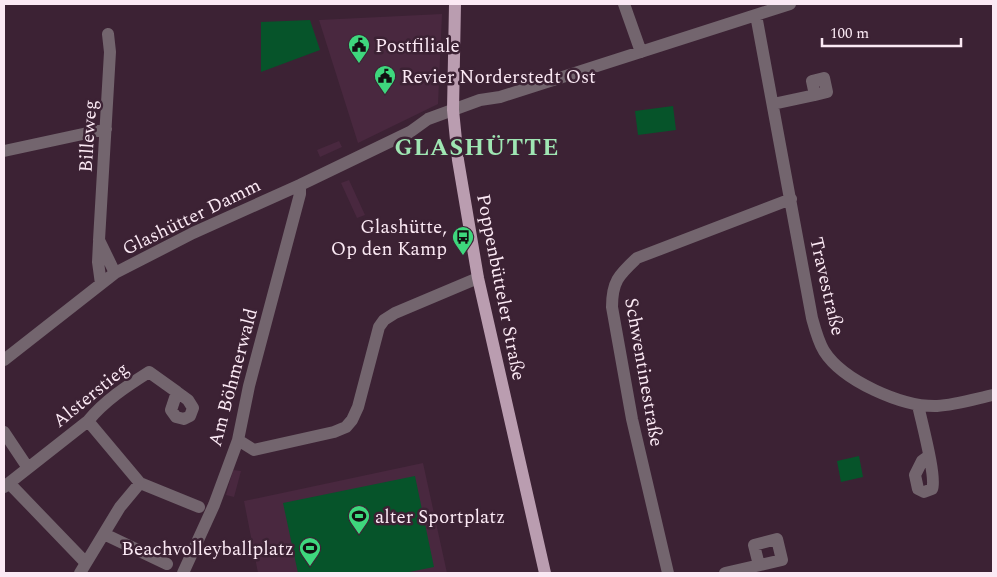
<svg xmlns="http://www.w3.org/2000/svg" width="997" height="577" viewBox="0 0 997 577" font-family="Spectral,serif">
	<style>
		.built { fill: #49283f }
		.green { fill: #06542a }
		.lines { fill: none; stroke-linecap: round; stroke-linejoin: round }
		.minor { stroke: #73656e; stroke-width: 12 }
		.major { stroke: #ba9db0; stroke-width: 12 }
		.labels { text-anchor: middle; stroke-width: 5; stroke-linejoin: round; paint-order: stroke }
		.poi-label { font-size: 19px; fill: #fbe9f4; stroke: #3c2234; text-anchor: start }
		.street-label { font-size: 19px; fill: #fbe9f4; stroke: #3c2234 }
		.district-label { font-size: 24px; font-weight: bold; letter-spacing: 1px; fill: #9fe6b3; stroke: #3c2234 }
	</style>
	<rect width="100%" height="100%" fill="#3c2234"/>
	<path class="built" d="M442 14 438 104 358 143 319 20Z
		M339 141 342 147 320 157 317 150Z
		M349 180 365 215 357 218 341 183Z
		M423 463 447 573H258L244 501Z
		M233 470 241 471 234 497 226 495Z"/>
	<path class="green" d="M310 20 320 50 261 72V22Z
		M673 106 676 130 638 135 635 111Z
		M859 456 863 477 841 482 837 461Z
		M415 476 434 567 404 573H298L283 503Z"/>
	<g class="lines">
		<path class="minor" d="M624 4 641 52
			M756 15 812 318C815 329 818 341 824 351 843 381 902 407 937 406 955 405 975 399 993 395
			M108 34 110 52 99 240 115 273
			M773 104 815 95 812 81 824 78 827 92 815 95
			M4 151 106 129
			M99 242 98 262 101 284
			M4 360 115 273 193 233 300 185 410 132 428 119 480 100 500 97 790 4
			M918 405C921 420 937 478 932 489L924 492 918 489 915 475 922 461 929 456
			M4 432 28 468
			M238 440 254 450 334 432 346 427 352 420 358 407 379 327 384 320 395 313 478 278
			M9 483 86 563
			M140 483 199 507
			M4 487 88 421C104 401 127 386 149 372L177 392 171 410 176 417 184 419 190 416 193 408 188 400 177 392
			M104 534 167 564
			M80 573 120 507 140 483 88 421
			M183 573 214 505 238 440 249 386 300 194V185
			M668 573 632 419 612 307C612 281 619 275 637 258L791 199
			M725 573 782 560 777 539 754 545 759 565"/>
		<path class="major" d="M455 4 453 110 458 160 478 278 545 573"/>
	</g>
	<defs>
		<g id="civic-pin" transform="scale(1.125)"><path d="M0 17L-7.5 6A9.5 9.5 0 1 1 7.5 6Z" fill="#3ed77d" stroke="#3c2234"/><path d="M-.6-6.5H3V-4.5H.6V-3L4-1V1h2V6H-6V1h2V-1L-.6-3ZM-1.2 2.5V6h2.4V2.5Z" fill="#111"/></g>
		<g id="bus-pin" transform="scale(1.125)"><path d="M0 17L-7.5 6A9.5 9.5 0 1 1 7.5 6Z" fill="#3ed77d" stroke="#3c2234"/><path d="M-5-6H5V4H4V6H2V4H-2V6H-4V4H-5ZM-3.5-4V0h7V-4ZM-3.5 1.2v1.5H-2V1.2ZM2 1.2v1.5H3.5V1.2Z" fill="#111"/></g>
		<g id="stadium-pin" transform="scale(1.125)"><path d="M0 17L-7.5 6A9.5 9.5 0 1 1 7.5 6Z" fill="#3ed77d" stroke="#3c2234"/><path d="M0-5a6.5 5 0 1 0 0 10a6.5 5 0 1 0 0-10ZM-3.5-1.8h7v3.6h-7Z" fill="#111"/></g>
	</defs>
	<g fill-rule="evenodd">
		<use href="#civic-pin" x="359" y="45"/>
		<use href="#civic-pin" x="385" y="76"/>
		<use href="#bus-pin" x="463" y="237"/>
		<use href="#stadium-pin" x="359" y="516"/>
		<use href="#stadium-pin" x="310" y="548"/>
	</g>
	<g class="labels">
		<g class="poi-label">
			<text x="375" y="52">Postfiliale</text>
			<text x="401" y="83">Revier Norderstedt Ost</text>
			<text x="447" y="233" text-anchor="end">Glashütte,<tspan x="447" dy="22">Op den Kamp</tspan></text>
			<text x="375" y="523">alter Sportplatz</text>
			<text x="294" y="555" text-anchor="end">Beachvolleyballplatz</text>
		</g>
		<g class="street-label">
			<text transform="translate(87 136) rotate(-86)" y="7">Billeweg</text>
			<text transform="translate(191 216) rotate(-26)" y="7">Glashütter Damm</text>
			<text transform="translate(828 286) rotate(77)" y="7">Travestraße</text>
			<text transform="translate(502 287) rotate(79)" y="7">Poppenbütteler Straße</text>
			<text transform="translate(645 372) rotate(80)" y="7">Schwentinestraße</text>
			<text transform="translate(232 377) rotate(-75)" y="7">Am Böhmerwald</text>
			<text transform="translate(90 394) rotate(-39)" y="7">Alsterstieg</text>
		</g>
		<g class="district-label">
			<text x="477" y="155">GLASHÜTTE</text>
		</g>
	</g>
	<rect width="997" height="577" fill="none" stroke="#fbe9f4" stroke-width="10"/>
	<path d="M822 38v8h139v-8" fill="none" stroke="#fbe9f4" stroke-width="2.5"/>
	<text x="830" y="38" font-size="15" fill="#fbe9f4" stroke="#3c2234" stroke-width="4" paint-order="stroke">100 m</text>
</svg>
